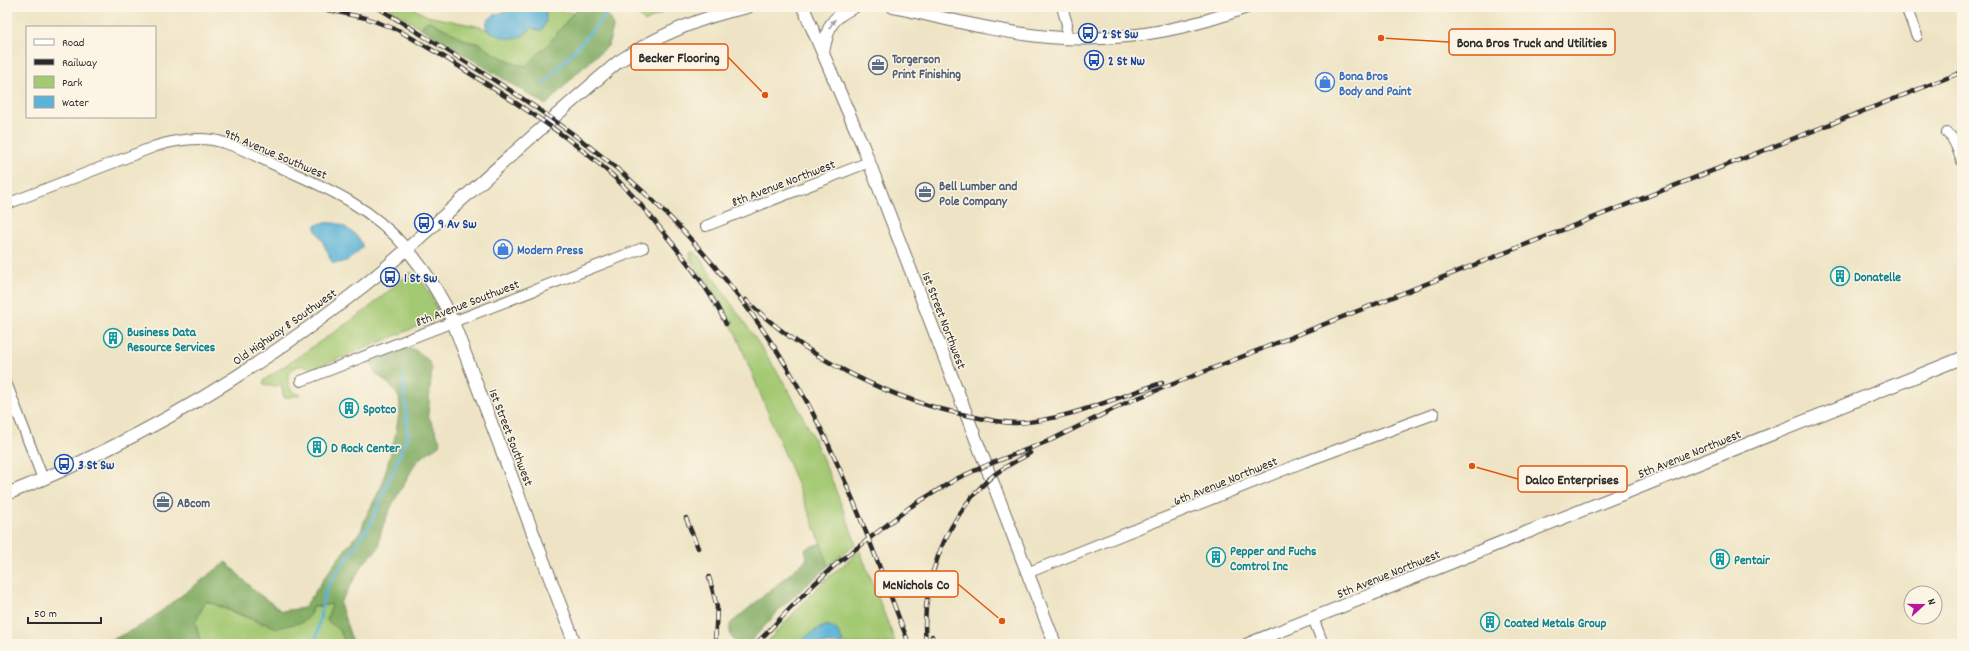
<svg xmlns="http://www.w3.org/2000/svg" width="1969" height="651" viewBox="0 0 1969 651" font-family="Dekko,sans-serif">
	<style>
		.green { fill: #a4c973; stroke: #687a4f }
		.forest { fill: #83ad65; stroke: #576c48 }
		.water { fill: #5bb3d8; stroke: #436f82 }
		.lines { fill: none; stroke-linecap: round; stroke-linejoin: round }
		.stream { stroke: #5bb3d8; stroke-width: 3 }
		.minor-casing { stroke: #6f6c61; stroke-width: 12 }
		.tertiary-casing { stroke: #6f6c61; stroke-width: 14 }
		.minor { stroke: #fff; stroke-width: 10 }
		.tertiary { stroke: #fff; stroke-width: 12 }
		.rail-casing { stroke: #2b2b2b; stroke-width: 4.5 }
		.rail { stroke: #fcf5e5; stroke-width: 3; stroke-dasharray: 9; stroke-linecap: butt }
		.oneway { fill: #a0a0a0 }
		.labels { text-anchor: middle; stroke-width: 3; stroke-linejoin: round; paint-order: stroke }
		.transit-label { font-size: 13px; font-weight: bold; fill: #164399; stroke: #fcf5e5; text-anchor: start }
		.service-label { font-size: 13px; font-weight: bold; fill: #4e5e75; stroke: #fcf5e5; text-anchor: start }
		.shop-label { font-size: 13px; font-weight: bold; fill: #366cbe; stroke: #fcf5e5; text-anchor: start }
		.street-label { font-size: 13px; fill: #2b2b2b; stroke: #fcf5e5 }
		.culture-label { font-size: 13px; font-weight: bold; fill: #0d838f; stroke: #fcf5e5; text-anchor: start }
		.leader { fill: none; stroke: #df570e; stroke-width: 1.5 }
		.callout-dot { fill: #df570e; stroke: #fcf5e5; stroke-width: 1.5 }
		.callout { fill: #fcf5e5; stroke: #df570e; stroke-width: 1.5 }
		.callout-label { font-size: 14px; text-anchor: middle; font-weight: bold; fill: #2b2b2b }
	</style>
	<rect width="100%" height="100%" fill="#fcf5e5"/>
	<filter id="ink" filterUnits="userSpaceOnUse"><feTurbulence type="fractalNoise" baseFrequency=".025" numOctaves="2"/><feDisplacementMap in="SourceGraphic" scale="8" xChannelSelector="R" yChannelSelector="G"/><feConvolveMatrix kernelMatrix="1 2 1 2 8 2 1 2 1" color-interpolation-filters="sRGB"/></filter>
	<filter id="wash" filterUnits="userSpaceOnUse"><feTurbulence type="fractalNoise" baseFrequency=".012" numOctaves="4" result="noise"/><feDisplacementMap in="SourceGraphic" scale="16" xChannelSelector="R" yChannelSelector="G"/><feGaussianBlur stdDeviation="0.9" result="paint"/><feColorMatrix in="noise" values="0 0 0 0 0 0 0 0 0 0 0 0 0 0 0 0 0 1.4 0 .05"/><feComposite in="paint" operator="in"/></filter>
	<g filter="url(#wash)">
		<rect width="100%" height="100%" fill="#eee4c5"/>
		<path class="green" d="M387 7H411L427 16 481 27 491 32 522 37 532 28 536 30 546 19 545 12 552 9 573 13 551 41 526 66 518 65 494 54 479 43 469 42 430 21 426 22 421 28Z
			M630 7H673L645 22Z
			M691 252H693L699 257C734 309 773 359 802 415 823 456 840 500 856 544L828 566 821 543 736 334 716 296 690 259 689 254Z
			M411 272C424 279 435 301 438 314L434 320 313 369C310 368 307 366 304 366 286 364 281 390 300 395L284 398 281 384 274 387 263 384 264 380 365 311Z
			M860 551 896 644H843C834 613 815 629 799 644H765L823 582Z
			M206 601 262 624 311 613 312 607 333 604 330 621 340 631 346 644H201L195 622Z"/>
		<path class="forest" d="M582 7 601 11 611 19 613 28 608 46 577 73 546 105 421 28 426 22 430 21 469 42 479 43 494 54 518 65 526 66 551 41 575 11Z
			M409 347C419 352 428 356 432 368L428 415 440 441 439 445 419 459 415 464C403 487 378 523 379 548L364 563 340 603 353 644H346L340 631 327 620 332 604 312 607 309 617 303 622 277 628 206 601 195 622 201 644H104L144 624 226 562 256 592 282 611 304 608 332 567 354 538 361 531 365 519 382 485 395 437 400 408 399 397 390 385 375 373 371 361Z
			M821 543 828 566 785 604 748 644H737L730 635V624L805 561 807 558 805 549Z"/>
		<path class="water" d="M520 7H540C549 14 547 22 541 31L532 28C528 30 526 34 522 36 512 43 495 35 486 28L487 21 494 15Z
			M322 223C328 223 335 222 341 225 348 228 363 239 362 247 355 256 344 266 332 262L321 238 315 229 316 225Z
			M825 626C837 625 840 634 843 644H799L808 635Z"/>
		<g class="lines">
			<path class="stream" d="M544 84 607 14
				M318 644 316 640 325 590 371 523 408 435 403 376"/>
		</g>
	</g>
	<g filter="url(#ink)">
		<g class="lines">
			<g class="minor-casing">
				<path id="minor" d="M1062 7 1067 24 1066 38
					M1906 7 1917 36
					M1947 133C1956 139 1958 152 1962 161
					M7 204 156 146C175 140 193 137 213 140 235 144 255 156 275 165 325 187 371 206 407 249
					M706 226 869 162
					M301 381 643 248
					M7 385 43 479
					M1027 573 1304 462 1434 414
					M1313 618 1323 644"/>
			</g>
			<g class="tertiary-casing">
				<path id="tertiary" d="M803 7 862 144 1055 644
					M893 7C944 18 996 32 1048 37 1116 43 1183 31 1247 7
					M823 52C828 27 830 18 854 7
					M407 249C426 272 441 294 453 322L575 644
					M7 494C135 443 254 373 362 287 388 267 412 244 436 223 496 169 556 114 618 62 658 35 700 17 748 7
					M1248 644 1962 358"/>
			</g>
			<use href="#minor" class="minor"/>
			<use href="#tertiary" class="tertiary"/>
			<g class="rail-casing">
				<path id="rail" d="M314 7 366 18 398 30 451 61
					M377 7C452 54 530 99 599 154 693 228 771 326 823 433 856 501 882 574 909 644
					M446 58C503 95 562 130 612 175 636 197 656 223 676 248 695 272 713 296 726 324
					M746 300C807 359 892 401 975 417 989 420 1003 423 1017 423 1068 420 1114 398 1162 383
					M686 518 698 548
					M709 577 717 607 715 644
					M932 636 933 644
					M756 644 810 588 835 565 910 507 958 478 985 466 1051 440 1130 401 1962 72
					M926 644C920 584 945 520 989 479 1001 468 1017 461 1030 453"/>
			</g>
			<use href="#rail" class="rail"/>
		</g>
		<defs><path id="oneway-solid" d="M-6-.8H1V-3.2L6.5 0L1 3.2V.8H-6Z"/></defs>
		<use class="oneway" href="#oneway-solid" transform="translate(832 24) rotate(-57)"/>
	</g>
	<defs>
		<g id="bus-ring" transform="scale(1)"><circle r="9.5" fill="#fcf5e5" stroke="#1a4fb4" stroke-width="1.5"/><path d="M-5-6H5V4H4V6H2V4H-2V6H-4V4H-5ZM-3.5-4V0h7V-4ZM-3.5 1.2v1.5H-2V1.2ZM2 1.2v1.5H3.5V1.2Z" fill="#1a4fb4"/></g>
		<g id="office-ring" transform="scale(1)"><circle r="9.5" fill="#fcf5e5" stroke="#5c6f8a" stroke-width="1.5"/><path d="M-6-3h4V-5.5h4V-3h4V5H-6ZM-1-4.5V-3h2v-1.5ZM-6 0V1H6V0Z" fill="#5c6f8a"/></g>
		<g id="shop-ring" transform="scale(1)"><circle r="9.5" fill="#fcf5e5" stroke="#3f7fe0" stroke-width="1.5"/><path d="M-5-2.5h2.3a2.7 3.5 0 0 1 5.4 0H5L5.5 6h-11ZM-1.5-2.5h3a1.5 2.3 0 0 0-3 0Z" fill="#3f7fe0"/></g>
		<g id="building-ring" transform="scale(1)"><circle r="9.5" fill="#fcf5e5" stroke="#0f9aa8" stroke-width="1.5"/><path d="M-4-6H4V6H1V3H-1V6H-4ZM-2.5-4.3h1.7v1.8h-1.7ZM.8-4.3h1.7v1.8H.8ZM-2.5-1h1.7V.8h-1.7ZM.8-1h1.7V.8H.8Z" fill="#0f9aa8"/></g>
	</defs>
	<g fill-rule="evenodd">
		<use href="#bus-ring" x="1088" y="33"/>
		<use href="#bus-ring" x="1094" y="60"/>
		<use href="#office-ring" x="878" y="65"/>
		<use href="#shop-ring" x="1325" y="82"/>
		<use href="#office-ring" x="925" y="192"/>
		<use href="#bus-ring" x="424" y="223"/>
		<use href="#shop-ring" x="503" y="249"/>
		<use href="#building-ring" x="1840" y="276"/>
		<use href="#bus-ring" x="390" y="277"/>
		<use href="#building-ring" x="113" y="338"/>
		<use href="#building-ring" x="349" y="408"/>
		<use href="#building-ring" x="317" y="447"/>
		<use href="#bus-ring" x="64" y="464"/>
		<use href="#office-ring" x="163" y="502"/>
		<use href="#building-ring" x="1216" y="557"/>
		<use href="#building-ring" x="1720" y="559"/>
		<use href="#building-ring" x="1490" y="622"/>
	</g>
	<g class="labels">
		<g class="transit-label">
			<text x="1102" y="38">2 St Sw</text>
			<text x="1108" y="65">2 St Nw</text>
			<text x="438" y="228">9 Av Sw</text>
			<text x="404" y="282">1 St Sw</text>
			<text x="78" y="469">3 St Sw</text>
		</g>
		<g class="service-label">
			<text x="892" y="63">Torgerson<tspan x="892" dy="15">Print Finishing</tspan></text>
			<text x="939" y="190">Bell Lumber and<tspan x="939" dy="15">Pole Company</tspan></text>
			<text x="177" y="507">ABcom</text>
		</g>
		<g class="shop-label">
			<text x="1339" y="80">Bona Bros<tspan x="1339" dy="15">Body and Paint</tspan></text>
			<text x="517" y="254">Modern Press</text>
		</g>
		<g class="street-label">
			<text transform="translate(276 153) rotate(23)" y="5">9th Avenue Southwest</text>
			<text transform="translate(783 182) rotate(-21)" y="5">8th Avenue Northwest</text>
			<text transform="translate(467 302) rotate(-21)" y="5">8th Avenue Southwest</text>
			<text transform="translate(945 320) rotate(69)" y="5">1st Street Northwest</text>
			<text transform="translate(284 326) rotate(-35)" y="5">Old Highway 8 Southwest</text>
			<text transform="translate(512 437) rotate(69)" y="5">1st Street Southwest</text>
			<text transform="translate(1689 453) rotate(-22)" y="5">5th Avenue Northwest</text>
			<text transform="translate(1225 480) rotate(-22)" y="5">6th Avenue Northwest</text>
			<text transform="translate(1388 573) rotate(-22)" y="5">5th Avenue Northwest</text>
		</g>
		<g class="culture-label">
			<text x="1854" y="281">Donatelle</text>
			<text x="127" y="336">Business Data<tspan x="127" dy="15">Resource Services</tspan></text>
			<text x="363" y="413">Spotco</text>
			<text x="331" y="452">D Rock Center</text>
			<text x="1230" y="555">Pepper and Fuchs<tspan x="1230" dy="15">Comtrol Inc</tspan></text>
			<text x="1734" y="564">Pentair</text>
			<text x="1504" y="627">Coated Metals Group</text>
		</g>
	</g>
	<path class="leader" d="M1381 38L1449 42M765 95L728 57M1472 466L1518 479M1002 621L958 584"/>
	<g class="callout-dot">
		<circle cx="1381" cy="38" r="4"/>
		<circle cx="765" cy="95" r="4"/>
		<circle cx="1472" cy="466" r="4"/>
		<circle cx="1002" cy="621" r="4"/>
	</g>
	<g class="callout">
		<rect x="1449" y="29" width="166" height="26" rx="4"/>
		<rect x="631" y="44" width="97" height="26" rx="4"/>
		<rect x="1518" y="466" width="109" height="26" rx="4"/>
		<rect x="875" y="571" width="83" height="26" rx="4"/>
	</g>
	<g class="callout-label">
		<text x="1532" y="47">Bona Bros Truck and Utilities</text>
		<text x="679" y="62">Becker Flooring</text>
		<text x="1572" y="484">Dalco Enterprises</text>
		<text x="916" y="589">McNichols Co</text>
	</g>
	<rect width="1969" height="651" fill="none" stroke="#fcf5e5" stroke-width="24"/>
	<rect x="26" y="26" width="130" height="92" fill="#fcf5e5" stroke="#a8a49b"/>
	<rect x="34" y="39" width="20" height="6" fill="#ffffff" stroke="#a8a49b"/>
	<text x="62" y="46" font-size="12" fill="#2b2b2b">Road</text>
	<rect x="34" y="59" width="20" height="6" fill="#2b2b2b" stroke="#a8a49b"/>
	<text x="62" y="66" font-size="12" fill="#2b2b2b">Railway</text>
	<rect x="34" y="76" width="20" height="12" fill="#a4c973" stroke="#a8a49b"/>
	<text x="62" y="86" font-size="12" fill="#2b2b2b">Park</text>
	<rect x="34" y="96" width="20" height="12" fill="#5bb3d8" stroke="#a8a49b"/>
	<text x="62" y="106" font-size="12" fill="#2b2b2b">Water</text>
	<g transform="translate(1923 605) rotate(69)"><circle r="19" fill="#fcf5e5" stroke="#a8a49b"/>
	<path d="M0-3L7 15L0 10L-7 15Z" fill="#b5179e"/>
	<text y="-6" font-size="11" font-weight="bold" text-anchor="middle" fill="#2b2b2b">N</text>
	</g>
	<path d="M28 617v6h73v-6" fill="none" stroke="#2b2b2b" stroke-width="2"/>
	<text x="34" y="617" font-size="12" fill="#2b2b2b" stroke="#fcf5e5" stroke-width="3" paint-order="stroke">50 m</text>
</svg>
